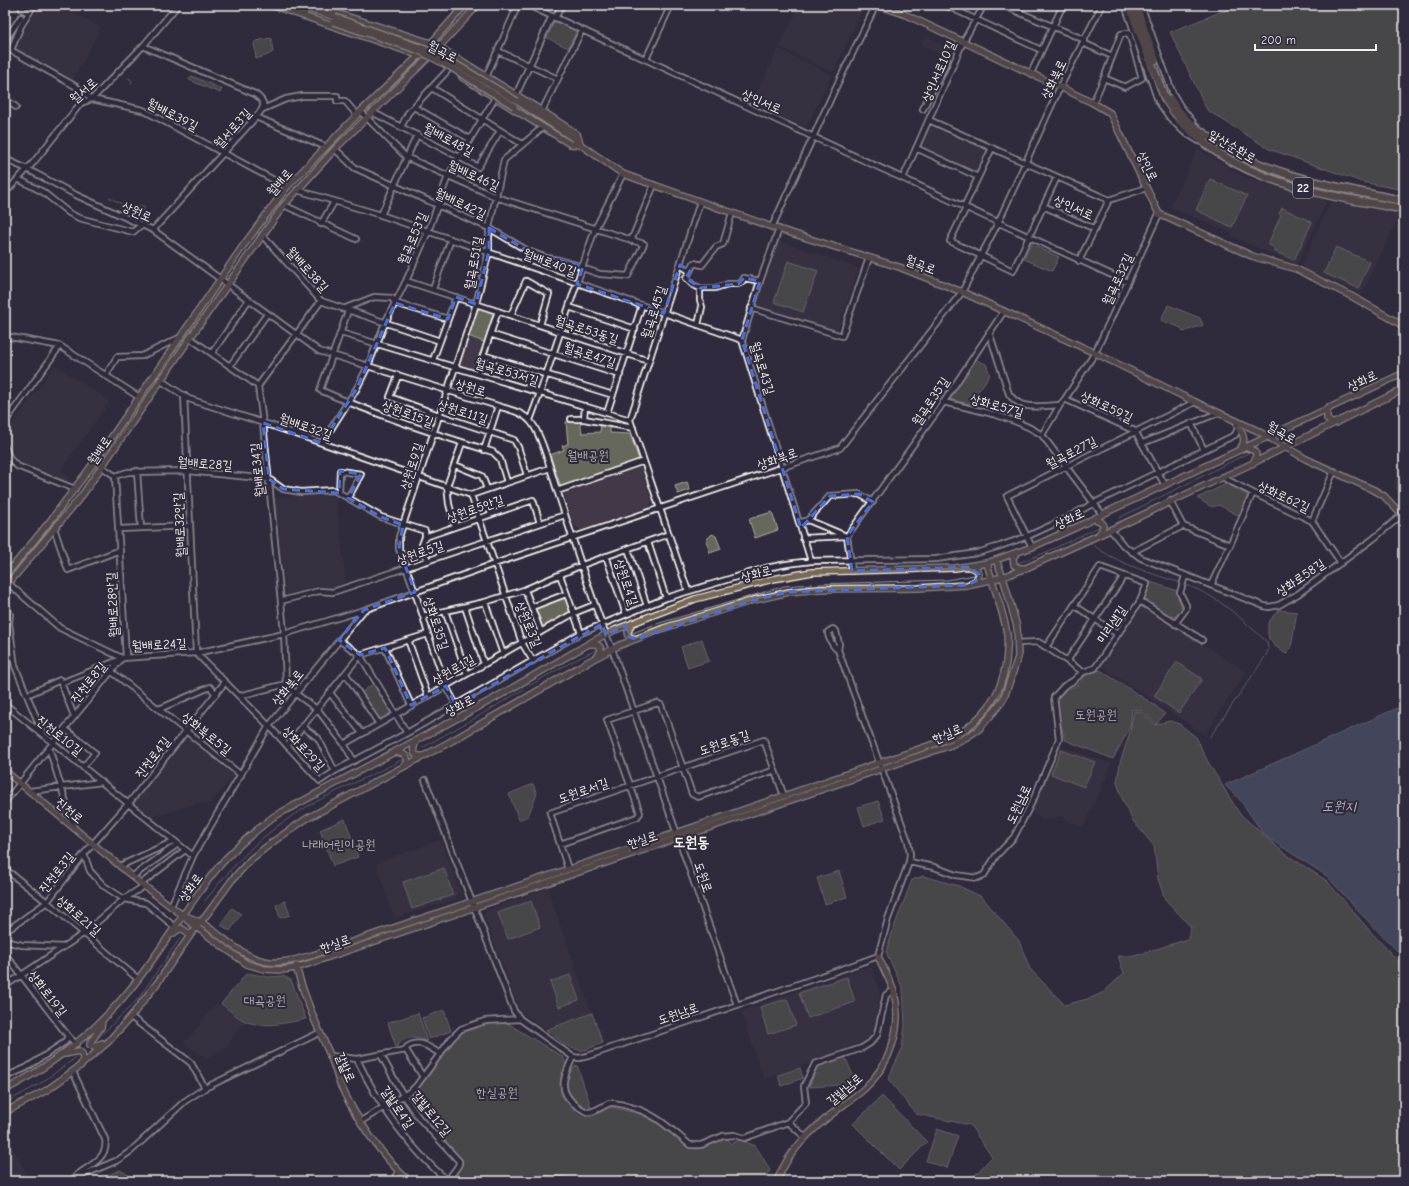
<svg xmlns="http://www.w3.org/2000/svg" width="1409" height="1186" viewBox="0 0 1409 1186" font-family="'Comic Neue','Poor Story',sans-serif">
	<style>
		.built { fill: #423946 }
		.green { fill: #65685a; stroke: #acaca1 }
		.water { fill: #5b667e; stroke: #989ea8 }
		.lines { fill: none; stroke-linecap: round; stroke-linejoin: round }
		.stream { stroke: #989ea8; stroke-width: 1 }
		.minor-casing { stroke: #f4f1e8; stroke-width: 8 }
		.major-casing { stroke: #f4f1e8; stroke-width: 8 }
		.highway-casing { stroke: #f4f1e8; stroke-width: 10 }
		.minor { stroke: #2f2a3d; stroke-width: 4.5 }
		.major { stroke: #786954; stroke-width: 5.5 }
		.highway { stroke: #786954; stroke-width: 7 }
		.major-bridge-casing { stroke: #f4f1e8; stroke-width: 8; stroke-linecap: butt }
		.major-bridge { stroke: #786954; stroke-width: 5.5 }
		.marked { fill: none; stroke: #486fdb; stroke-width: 3; stroke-dasharray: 8 5; stroke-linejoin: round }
		.labels { text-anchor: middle; stroke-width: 4; stroke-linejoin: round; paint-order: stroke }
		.shield { fill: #2f2a3d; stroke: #b9b5b5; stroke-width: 1 }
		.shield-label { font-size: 12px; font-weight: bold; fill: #f4f1e8 }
		.street-label { font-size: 13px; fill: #f4f1e8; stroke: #2f2a3d }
		.park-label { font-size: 13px; fill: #b4b3a8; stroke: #2f2a3d }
		.water-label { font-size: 14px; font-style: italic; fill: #afb2b8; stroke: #2f2a3d }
		.quarter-label { font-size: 15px; font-weight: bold; fill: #f4f1e8; stroke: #2f2a3d }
	</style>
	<rect width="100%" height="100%" fill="#2f2a3d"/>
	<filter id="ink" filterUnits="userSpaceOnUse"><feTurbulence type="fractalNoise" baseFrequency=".025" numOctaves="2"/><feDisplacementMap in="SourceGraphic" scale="8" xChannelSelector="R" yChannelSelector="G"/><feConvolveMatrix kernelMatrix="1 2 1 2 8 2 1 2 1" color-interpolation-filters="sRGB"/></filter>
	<g filter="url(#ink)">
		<path class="built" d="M40 5H58L101 27 73 80 14 49Z
			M800 5H854L863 10 833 72 779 47Z
			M925 36 955 50 951 59 921 45Z
			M778 49 832 75 806 128 752 102Z
			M930 126 987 150 977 174 920 148Z
			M1198 149 1242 176 1256 181 1323 199 1326 203 1298 263 1294 264 1233 237 1231 233 1170 207Z
			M1331 201H1335L1401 213 1362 294 1304 268 1302 265Z
			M779 241 859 268 837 331 754 305 775 243Z
			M467 337 484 342 475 368 473 371 458 366Z
			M55 365 110 401 61 470 70 477 66 482 20 463 13 455 5 434Z
			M1403 457H1404V500L1393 486Z
			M641 466 652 502 650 507 581 530 574 526 563 491Z
			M328 494 336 497 346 582 332 588 318 586 286 595 275 498Z
			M1141 604 1246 672 1205 735 1101 666Z
			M187 737 234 776 210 804 198 803 152 817 134 802Z
			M1063 747 1112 764 1085 824 1080 827 1062 816 1043 820 1030 810 1056 748Z
			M441 840 460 891 456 899 394 918 376 863Z
			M547 888 592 1013 546 1030 520 1011 484 915 487 910Z
			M868 967 873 969 880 995 875 1030 872 1035 863 1042 820 1060 764 1079 741 1011Z
			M216 1003 245 1023 237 1030 227 1047 206 1058 184 1044Z
			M5 1135H6L30 1181H5Z"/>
		<path class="green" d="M1238 5H1404V190L1362 182 1269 149 1207 110 1170 32Z
			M555 21 577 30 568 48 547 38Z
			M271 38 273 52 268 55 256 59 254 43 256 41Z
			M192 76 222 89 220 93 189 80Z
			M1210 179 1247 196 1232 227 1196 210Z
			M1282 208 1312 222 1294 260 1274 251 1275 248 1268 244 1281 215 1279 214Z
			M1031 244 1059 257 1052 271 1024 259Z
			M1336 247 1370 262 1358 288 1324 273Z
			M788 261 818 271 803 312 774 302Z
			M1168 305 1200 318 1203 325 1183 332 1181 328 1161 320Z
			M477 307 494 312 484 342 468 336Z
			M972 358 986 364 990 375 969 404 949 399 947 396Z
			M580 421 582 433 600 432 601 424 610 425V433L630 434 639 460 561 487 550 455 564 450 562 446 568 444 566 422Z
			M687 482 690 490 678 494 675 486Z
			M1226 484 1246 494 1248 499 1239 516 1219 505 1212 507 1197 498Z
			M772 512 778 530 755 538 749 519Z
			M712 534 716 536 721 549 710 553 706 540Z
			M1151 582 1177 591 1182 609 1177 616 1172 617 1144 599Z
			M563 597 566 599 570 612 569 614 544 628 540 626 533 610 535 607Z
			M1278 610 1297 612 1291 648 1286 654 1275 646 1269 639 1268 633V623Z
			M702 639 709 661 688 668 681 647Z
			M1177 662 1202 679 1179 713 1154 696Z
			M1100 670 1156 706 1165 714 1156 724 1141 710 1132 709 1130 727 1113 759 1065 740 1059 717 1057 699 1066 690 1078 685 1085 676Z
			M374 683 393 713 379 721 361 693Z
			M1134 711 1141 712 1155 725 1169 721 1178 723 1196 737 1208 762 1239 813 1284 853 1327 881 1370 931 1404 967V1181H957L975 1175 992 1157 970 1125 916 1114 888 1079 901 1051 905 1026 903 989 886 952 894 927 912 880 923 876 959 886 982 897 1019 941 1030 969 1065 1005 1091 998 1104 992 1124 973 1118 956H1134L1188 939 1191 927 1165 899 1158 879 1154 846 1133 821 1123 801 1117 782 1120 763 1130 732Z
			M1061 750 1095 762 1084 787 1051 774Z
			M533 784 537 794 528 816 519 820 509 794Z
			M878 801 885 819 864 826 858 807Z
			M345 819 358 857 333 866 320 830Z
			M444 868 453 895 412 909 403 882Z
			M839 871 847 897 825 904 817 878Z
			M285 901 290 915 280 918 276 905Z
			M531 901 540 927 508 939 498 913Z
			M232 908 241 914 230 931 221 925Z
			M247 973 269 977 283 976 291 980 306 1019C287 1023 265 1028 247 1022 239 1019 228 1009 221 1004Z
			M570 975 579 1000 559 1007 550 982Z
			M847 977 855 1002 808 1018 799 993Z
			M787 999 796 1025 768 1034 760 1007Z
			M444 1010 451 1031 429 1039 422 1018Z
			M418 1013 427 1041C412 1037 408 1035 396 1047L388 1023Z
			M592 1013 603 1043C597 1045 591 1048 585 1050 570 1052 557 1038 546 1030Z
			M507 1023 563 1057 568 1067 561 1077V1095L579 1116 591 1117 611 1107 640 1114 656 1122 687 1147 697 1149 727 1138 731 1144 739 1140 756 1146 770 1170 765 1181H589L543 1176 535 1181H471L457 1174 463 1161 432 1126 439 1120 416 1090 427 1078 453 1040 468 1029 489 1024Z
			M845 1057 857 1084 809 1087 817 1067Z
			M577 1065 591 1107 585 1108C569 1096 556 1081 577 1065Z
			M800 1068 803 1078 781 1086 778 1075Z
			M882 1096 927 1142 899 1170 853 1124Z
			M937 1129 958 1136 947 1168 926 1161Z
			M120 1170 139 1181H93Z"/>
		<path class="water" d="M1404 705V958L1359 912 1327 876 1265 836 1240 800 1225 785Z"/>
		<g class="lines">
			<path class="stream" d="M128 78 132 80 131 84
				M109 197C114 200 128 208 134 208 138 208 140 206 144 207V211L140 210
				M1119 518 1250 452
				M1081 536 1085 539
				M1089 542C1115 563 1150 573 1181 583
				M1018 563 1044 553 1101 526
				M819 584 947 580 975 575
				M1184 584C1219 596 1239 617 1266 641 1271 650 1266 655 1261 663L1210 737
				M633 633 653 625 785 586 812 584
				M422 748C442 736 463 725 484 713 521 691 557 668 596 650
				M205 901C226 874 251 845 279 825 316 797 363 781 403 759
				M93 1043 138 999 181 937
				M5 1103 41 1083 78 1056"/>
			<g class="minor-casing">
				<path id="minor" d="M528 5 1127 282
					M945 5 1041 50
					M1002 5 1085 40
					M1125 5 1158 101 1170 118 1183 131 1199 141
					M1141 5 1173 94 1180 106 1193 122
					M22 9 29 13
					M555 18 562 5
					M5 40 21 17
					M1083 43 1112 56
					M143 46 255 94C267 103 265 107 256 117L153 230
					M5 47 75 86 92 99 143 110 287 187
					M11 50 21 26 34 5
					M498 51 558 79
					M646 59 671 5
					M1031 73 1063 5
					M486 77 518 5
					M432 88 522 144
					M516 95 552 16
					M11 103 16 107
					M1093 103 1104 78 1125 87 1142 78 1129 33 1121 34 1104 78
					M414 107 470 139
					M263 109 286 99 302 96H337V101H345L357 115
					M923 109 947 60
					M542 111 582 30
					M361 112 406 157 496 197 644 244 628 276 600 274 582 268
					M372 112 478 167 500 131
					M256 117 326 147
					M929 120 1109 200 1146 188
					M401 127 408 113 449 69
					M916 148 978 177
					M335 149 355 168 489 228 528 251 547 258 559 260 583 267
					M5 159 27 169 76 195 153 230 319 351 498 406C510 410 523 412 531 422 542 435 551 472 557 490 575 544 590 598 612 649L737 1005
					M903 178 963 42 984 5
					M18 179 43 192 69 213 79 218 133 232 141 225
					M297 190 381 215 742 340
					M5 193 33 163 81 103 92 99 143 46 178 5
					M284 205 356 239
					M1043 206 1095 229
					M964 207 992 148
					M966 208 950 241 1013 271 1057 177
					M381 215 417 135
					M321 224 334 202
					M772 227 835 89 876 5
					M779 229 760 281 742 340 811 561
					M262 235 321 301 440 341
					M631 241 654 185
					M1079 261 1109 200
					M680 265 690 271 686 278 693 285 700 288H715L728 284H738L742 282 744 278 760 281
					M690 271 694 263 702 265 716 247 723 244 732 213
					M406 281 649 361
					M433 289 451 239
					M569 307 635 329
					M751 308 842 336 869 258
					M343 309 374 297 392 298 395 303 448 319
					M348 311 320 390C376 415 435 434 493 452L500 459 507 482
					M511 315 526 281 549 294 540 325
					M698 325 702 307 700 300V288
					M989 332 1009 394C1012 398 1016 402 1021 404 1032 409 1049 405 1060 405L1065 399 1135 431 1165 485
					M341 333 630 420
					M490 334 620 375
					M5 336 60 346 139 397
					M190 338 258 386 263 423 284 632 286 684
					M212 353 248 301
					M483 355 613 395
					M433 360 456 297
					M230 366 267 314
					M477 374 498 311
					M106 375 117 357 142 356 181 337
					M398 376 390 397 439 415 514 440 518 447 527 475
					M160 380 189 399 276 427 471 495 550 468
					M258 386 321 301
					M184 395 196 653 269 726 320 781 335 771 407 733 581 633 666 598 766 568 787 564 811 561 936 559 977 553 1000 546 1028 536 1067 518 1094 503 1235 435 1238 428 1236 421
					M1065 399 1095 353 1159 214
					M943 402C975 410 1014 416 1042 435L1102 514
					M607 413 642 305
					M571 419H584L633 428
					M584 419 585 406
					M530 420 540 393 595 229 623 174
					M5 422 60 346
					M1191 423 1204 450
					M1042 435 1060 405
					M322 443 357 388 368 366 385 323 406 281 428 232 448 176 495 98
					M1143 443 1218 413
					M5 447 10 459 17 466 75 489
					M484 450 498 406
					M455 465 482 476 487 489
					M102 467 115 476
					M137 471 141 528
					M115 476 128 472 188 471 269 479 283 489 301 492 333 490 343 495 381 517 425 531V537
					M115 476 126 657
					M1222 477 1253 493 1312 521 1341 563
					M557 491 644 461
					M339 493 340 471 361 474 348 498
					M471 495 522 643 533 661
					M1170 501 1183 526 1230 545
					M808 520 846 536
					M1312 521 1334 471
					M799 523 808 520 830 496 859 494 873 502
					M455 526 449 504 447 486 462 443
					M54 528 68 570 120 550
					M119 529 190 526
					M1111 530 1123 545 1141 558 1264 606 1269 607 1279 605 1298 594 1373 539 1402 515
					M803 538 847 536
					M648 542 666 598
					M1032 547 1007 496 1195 402
					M628 549 647 606
					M1132 552 1183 526
					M606 556 626 614
					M428 561 422 545 425 537 533 500 540 523
					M852 571 847 536 939 409 1004 311
					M560 575 581 633
					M9 584 60 628 122 658 196 653 284 634 364 610
					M1211 585 1230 545 1253 493
					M525 590 541 632
					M688 591 630 420 700 202
					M281 601 319 591 333 592 565 515
					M1140 601 1202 640
					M485 602 503 654
					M5 604 10 614 9 623 15 666 43 734
					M1074 605 1117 634
					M465 607 484 664
					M532 607 566 594
					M445 611 467 674
					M423 616 485 602 524 590 582 565 669 534
					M1175 624 1186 609V605L1180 593 1185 576
					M339 640 360 655 407 733
					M408 640 428 696
					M1018 643 1038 642 1046 647 1100 567 1147 584 1140 601 1095 668 1083 672 1067 661 1124 576
					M1046 647 1067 661
					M385 648 411 705
					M111 671 241 775
					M346 674 379 724
					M61 683 119 660
					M286 684 296 694 318 710 344 744 354 761
					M330 693 362 733
					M27 695 60 680 74 716
					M239 696 286 684
					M5 704 193 856
					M456 705 446 686 428 634 423 616 410 578 399 549V537L476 304 489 251V228L504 160 543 127
					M159 709 210 687 216 694
					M303 727 318 738 335 771
					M65 729 95 753 83 767
					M344 744 574 613 594 605
					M287 746 360 655 428 634
					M49 748 74 828
					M425 780 514 1011 520 1019 573 1057 579 1058 588 1056 845 968 878 956 888 919 909 862 910 854 908 841 838 650C833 647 828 638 828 632L833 629 836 631 839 644 838 650
					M30 791 102 782
					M5 802 122 658
					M560 844 637 817 640 813 607 720 657 703 661 705 692 794 698 797 775 770
					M84 854 90 871 104 886 124 899 146 903 175 927
					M909 862 934 867 956 875 977 878 984 875 996 856 1014 837 1034 798 1059 739 1054 697 1064 686 1073 681 1083 672
					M120 866 174 841
					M5 869 47 902 138 979
					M568 869 550 813 764 740 784 796
					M133 876 178 844
					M142 883 185 850
					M171 906 194 854 269 726 364 610 494 564 840 448 962 292 998 223 1060 87 1102 5
					M5 932 47 902 84 854 129 803 225 682
					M5 941 22 945 64 947
					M5 954 68 1036 76 1044
					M5 986 83 934 124 899 144 886
					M131 1017 191 1063 205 1088
					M406 1050 423 1077
					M381 1055 403 1095 419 1118 459 1161V1163L458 1166 447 1181
					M330 1056 357 1059C379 1106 408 1147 448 1181
					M573 1057C564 1076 556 1091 577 1106 580 1108 584 1111 587 1112 595 1113 603 1105 610 1103 615 1102 634 1108 640 1110 659 1117 674 1132 690 1145H701L723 1136 734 1135 745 1138 788 1122 806 1103 804 1086 815 1064 862 1048 870 1043 877 1035 886 995 893 991
					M357 1059 406 1050 407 1047C420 1038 429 1048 441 1054
					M73 1072 105 1139C109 1158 90 1165 77 1175
					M5 1077 26 1068 65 1042 68 1036
					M361 1121 411 1091 417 1085 451 1039 461 1029 485 1021 520 1019
					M788 1122 805 1137
					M69 1181 118 1160 131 1151 185 1101 205 1088 319 1033
					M392 1181 399 1172
					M540 1181 544 1179 569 1181"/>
			</g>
			<g class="major-casing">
				<path id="major" d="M271 5 421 56
					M282 5 305 13
					M296 5 335 17
					M311 5 431 43 439 47 542 111 577 134 580 143
					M877 5 904 14 1060 87 1093 103 1110 113 1159 214 1252 256 1296 269 1353 297 1399 323 1404 329
					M462 77 570 144 580 145
					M517 101 573 138 581 145 623 174 772 227 899 267 962 292 1095 353 1195 402 1256 430 1306 459 1376 491 1384 496 1404 517
					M1329 407 1327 412V419L1331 423H1336
					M1238 428C1244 434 1246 442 1240 449
					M1245 447 1255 451C1257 456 1256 459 1253 463
					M1094 519 1100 521 1103 524 1102 531 1099 534
					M1017 553 1013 557 1014 565 1019 568H1024
					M969 567 976 569 979 574 976 581 971 583
					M5 576 51 520 93 464 243 246 287 187 357 115 425 50 465 5
					M5 588 83 494 190 338 284 205 335 149 434 52 478 5
					M632 623 628 632 629 637 636 639
					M590 644H596L600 647 601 650 598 656
					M417 740C414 746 411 751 417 756H422
					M395 752C402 753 407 754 408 762L404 766
					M5 771 144 886 185 917
					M183 915C188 917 194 919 200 922 223 935 242 959 270 962 285 963 299 959 313 955L691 828 954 737C984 718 1001 697 1006 662 1007 652 1008 643 1007 634 1003 609 993 587 987 563
					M188 921 247 964 264 969 282 970 296 968C515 894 733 820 951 745L967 737 979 729 997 708 1004 698 1018 657 1017 627 1003 577 996 560
					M172 934 181 928 187 932 189 937
					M296 966C304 997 317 1026 330 1055 334 1064 336 1074 340 1084 355 1117 381 1156 409 1181
					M102 1021 101 1027 90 1043V1045L94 1047 102 1043
					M65 1054 79 1051 82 1054 83 1059 81 1064
					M5 1090C52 1065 93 1034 127 993 160 954 184 909 216 870 232 850 253 833 273 817L495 698 597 639 615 630 653 615 695 599 773 579 812 572 955 568 987 563 1032 547 1079 526 1107 512 1404 373
					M5 1112 47 1090 80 1066 108 1042 133 1014 158 982 196 927 205 917 232 880 251 859 274 841 306 819 448 743 593 659 620 645 664 628 754 600 789 592 819 589 919 588 967 585 1003 577 1026 568 1132 520 1253 463 1404 389
					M777 1181C788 1151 812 1129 837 1110 846 1102 857 1096 866 1087 891 1063 903 1026 894 992 890 980 883 968 878 956"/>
			</g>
			<g class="highway-casing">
				<path id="highway" d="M1129 5 1165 99C1215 180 1318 194 1404 209
					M1135 5 1155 60
					M1170 99C1174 105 1178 111 1183 116 1191 125 1200 131 1209 137 1266 177 1337 187 1404 201"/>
			</g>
			<use href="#minor" class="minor"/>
			<use href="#major" class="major"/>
			<use href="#highway" class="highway"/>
			<g class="major-bridge-casing">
				<path id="major-bridge" d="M335 17 433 52 454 63 517 101
					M333 22 420 51 450 67 514 106"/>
			</g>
			<use href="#major-bridge" class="major-bridge"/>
		</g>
	</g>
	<path d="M0 0H1409V1186H0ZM489 228 528 251 583 267 577 284 664 313 680 265 690 271 686 278 700 288 738 284 744 278 760 281 742 340 801 528 830 496 859 494 873 502 847 536 852 571 969 567 979 574 976 581 967 585 789 592 754 600 636 639 629 637 625 626 606 635 602 624 456 705 446 686 411 705 385 648 360 655 339 640 364 610 415 592 399 549 403 525 381 517 348 498 361 474 340 471 339 493 283 489 269 479 263 423 322 443 357 388 395 303 448 319 456 297 476 304 489 251Z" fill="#2f2a3d" fill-opacity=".55" fill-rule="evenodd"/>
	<path class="marked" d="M489 228 528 251 583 267 577 284 664 313 680 265 690 271 686 278 700 288 738 284 744 278 760 281 742 340 801 528 830 496 859 494 873 502 847 536 852 571 969 567 979 574 976 581 967 585 789 592 754 600 636 639 629 637 625 626 606 635 602 624 456 705 446 686 411 705 385 648 360 655 339 640 364 610 415 592 399 549 403 525 381 517 348 498 361 474 340 471 339 493 283 489 269 479 263 423 322 443 357 388 395 303 448 319 456 297 476 304 489 251Z"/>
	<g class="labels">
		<rect class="shield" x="1293" y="178" width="20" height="20" rx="3"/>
		<g class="shield-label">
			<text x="1303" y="192">22</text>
		</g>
		<g class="street-label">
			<text transform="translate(443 51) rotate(28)" y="5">월곡로</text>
			<text transform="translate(938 71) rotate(-66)" y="5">상인서로10길</text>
			<text transform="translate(1053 79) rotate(-64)" y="5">상화북로</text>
			<text transform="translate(83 90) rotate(-41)" y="5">월서로</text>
			<text transform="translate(762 101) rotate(24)" y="5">상인서로</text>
			<text transform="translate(173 114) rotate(27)" y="5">월배로39길</text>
			<text transform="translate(232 128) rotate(-48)" y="5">월서로3길</text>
			<text transform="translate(449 139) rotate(28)" y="5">월배로48길</text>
			<text transform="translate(1233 146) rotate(31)" y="5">앞산순환로</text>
			<text transform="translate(1148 166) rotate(64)" y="5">상인로</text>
			<text transform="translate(474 175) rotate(24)" y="5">월배로46길</text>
			<text transform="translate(279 182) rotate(-49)" y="5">월배로</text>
			<text transform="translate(461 203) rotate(25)" y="5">월배로42길</text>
			<text transform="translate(1074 207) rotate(24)" y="5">상인서로</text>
			<text transform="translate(137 211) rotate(24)" y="5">상원로</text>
			<text transform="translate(412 238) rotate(-67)" y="5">월곡로53길</text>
			<text transform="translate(550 262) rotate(20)" y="5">월배로40길</text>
			<text transform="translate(473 263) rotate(-80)" y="5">월곡로51길</text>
			<text transform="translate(921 264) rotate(21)" y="5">월곡로</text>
			<text transform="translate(308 269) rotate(48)" y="5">월배로38길</text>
			<text transform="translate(1117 279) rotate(-65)" y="5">월곡로32길</text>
			<text transform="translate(653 312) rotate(-72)" y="5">월곡로45길</text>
			<text transform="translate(587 329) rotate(18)" y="5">월곡로53동길</text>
			<text transform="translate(590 354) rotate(18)" y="5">월곡로47길</text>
			<text transform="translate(763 368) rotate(73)" y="5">월곡로43길</text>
			<text transform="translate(507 371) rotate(17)" y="5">월곡로53서길</text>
			<text transform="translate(1362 380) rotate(-25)" y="5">상화로</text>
			<text transform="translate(471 387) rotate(17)" y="5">상원로</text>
			<text transform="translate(930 401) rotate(-56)" y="5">월곡로35길</text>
			<text transform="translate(997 405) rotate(16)" y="5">상화로57길</text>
			<text transform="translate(1107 406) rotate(25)" y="5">상화로59길</text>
			<text transform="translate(463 411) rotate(18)" y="5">상원로11길</text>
			<text transform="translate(408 413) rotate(20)" y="5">상원로15길</text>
			<text transform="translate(306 426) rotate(19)" y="5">월배로32길</text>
			<text transform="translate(1282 432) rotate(30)" y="5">월곡로</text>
			<text transform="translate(99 450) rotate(-56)" y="5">월배로</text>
			<text transform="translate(1071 452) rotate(-27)" y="5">월곡로27길</text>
			<text transform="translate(777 458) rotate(-19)" y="5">상화북로</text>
			<text transform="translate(205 463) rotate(4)" y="5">월배로28길</text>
			<text transform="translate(411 466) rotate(-72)" y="5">상원로9길</text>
			<text transform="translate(257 470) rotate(-96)" y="5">월배로34길</text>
			<text transform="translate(1284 496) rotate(25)" y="5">상화로62길</text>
			<text transform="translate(475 508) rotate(-19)" y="5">상원로5안길</text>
			<text transform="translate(1069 518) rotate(-25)" y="5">상화로</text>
			<text transform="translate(179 525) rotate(-93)" y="5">월배로32안길</text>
			<text transform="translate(420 552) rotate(-19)" y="5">상원로5길</text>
			<text transform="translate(756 573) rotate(-14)" y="5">상화로</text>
			<text transform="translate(1300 577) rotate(-34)" y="5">상화로58길</text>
			<text transform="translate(627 582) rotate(71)" y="5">상원로4길</text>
			<text transform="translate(112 605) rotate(-93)" y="5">월배로28안길</text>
			<text transform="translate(437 623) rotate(72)" y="5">상화로35길</text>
			<text transform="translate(529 624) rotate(67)" y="5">상원로3길</text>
			<text transform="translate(1111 624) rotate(-56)" y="5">미리샘길</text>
			<text transform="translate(159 644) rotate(-3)" y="5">월배로24길</text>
			<text transform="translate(453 669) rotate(-30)" y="5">상원로1길</text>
			<text transform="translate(88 682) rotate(-51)" y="5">진천로8길</text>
			<text transform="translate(287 687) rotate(-51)" y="5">상화북로</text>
			<text transform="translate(459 705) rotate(-28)" y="5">상화로</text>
			<text transform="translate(207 733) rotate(39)" y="5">상화북로5길</text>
			<text transform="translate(947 733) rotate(-23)" y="5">한실로</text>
			<text transform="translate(60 735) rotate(39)" y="5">진천로10길</text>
			<text transform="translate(724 742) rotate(-19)" y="5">도원로동길</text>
			<text transform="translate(304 748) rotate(47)" y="5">상화로29길</text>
			<text transform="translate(152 757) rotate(-52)" y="5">진천로4길</text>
			<text transform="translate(583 790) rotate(-19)" y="5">도원로서길</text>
			<text transform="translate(1018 804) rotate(-65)" y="5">도원남로</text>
			<text transform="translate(70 810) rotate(40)" y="5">진천로</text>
			<text transform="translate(642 839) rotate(-18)" y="5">한실로</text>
			<text transform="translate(56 872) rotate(-51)" y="5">진천로3길</text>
			<text transform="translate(704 877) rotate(71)" y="5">도원로</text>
			<text transform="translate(190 887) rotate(-54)" y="5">상화로</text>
			<text transform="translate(79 915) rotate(41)" y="5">상화로21길</text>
			<text transform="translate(335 943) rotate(-19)" y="5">한실로</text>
			<text transform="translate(48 993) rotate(52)" y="5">상화로19길</text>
			<text transform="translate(678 1013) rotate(-19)" y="5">도원남로</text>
			<text transform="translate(346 1067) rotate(67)" y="5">갈밭로</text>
			<text transform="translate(844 1089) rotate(-40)" y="5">갈밭남로</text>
			<text transform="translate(398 1107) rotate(56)" y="5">갈밭로4길</text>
			<text transform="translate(432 1113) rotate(51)" y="5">갈밭로12길</text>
		</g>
		<g class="park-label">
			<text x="588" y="460">월배공원</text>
			<text x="1096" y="719">도원공원</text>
			<text x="339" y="849">나래어린이공원</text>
			<text x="265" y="1005">대곡공원</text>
			<text x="497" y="1097">한실공원</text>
		</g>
		<g class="water-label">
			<text x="1339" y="811">도원지</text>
		</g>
		<g class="quarter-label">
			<text x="691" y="847">도원동</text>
		</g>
	</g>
	<rect width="1409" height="1186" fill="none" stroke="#2f2a3d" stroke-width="20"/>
	<rect x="10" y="10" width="1389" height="1166" fill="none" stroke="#f4f1e8" stroke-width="1.5" filter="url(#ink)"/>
	<path d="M1255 44v6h121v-6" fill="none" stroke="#f4f1e8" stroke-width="2"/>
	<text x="1261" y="44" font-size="12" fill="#f4f1e8" stroke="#2f2a3d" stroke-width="3" paint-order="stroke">200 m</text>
</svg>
